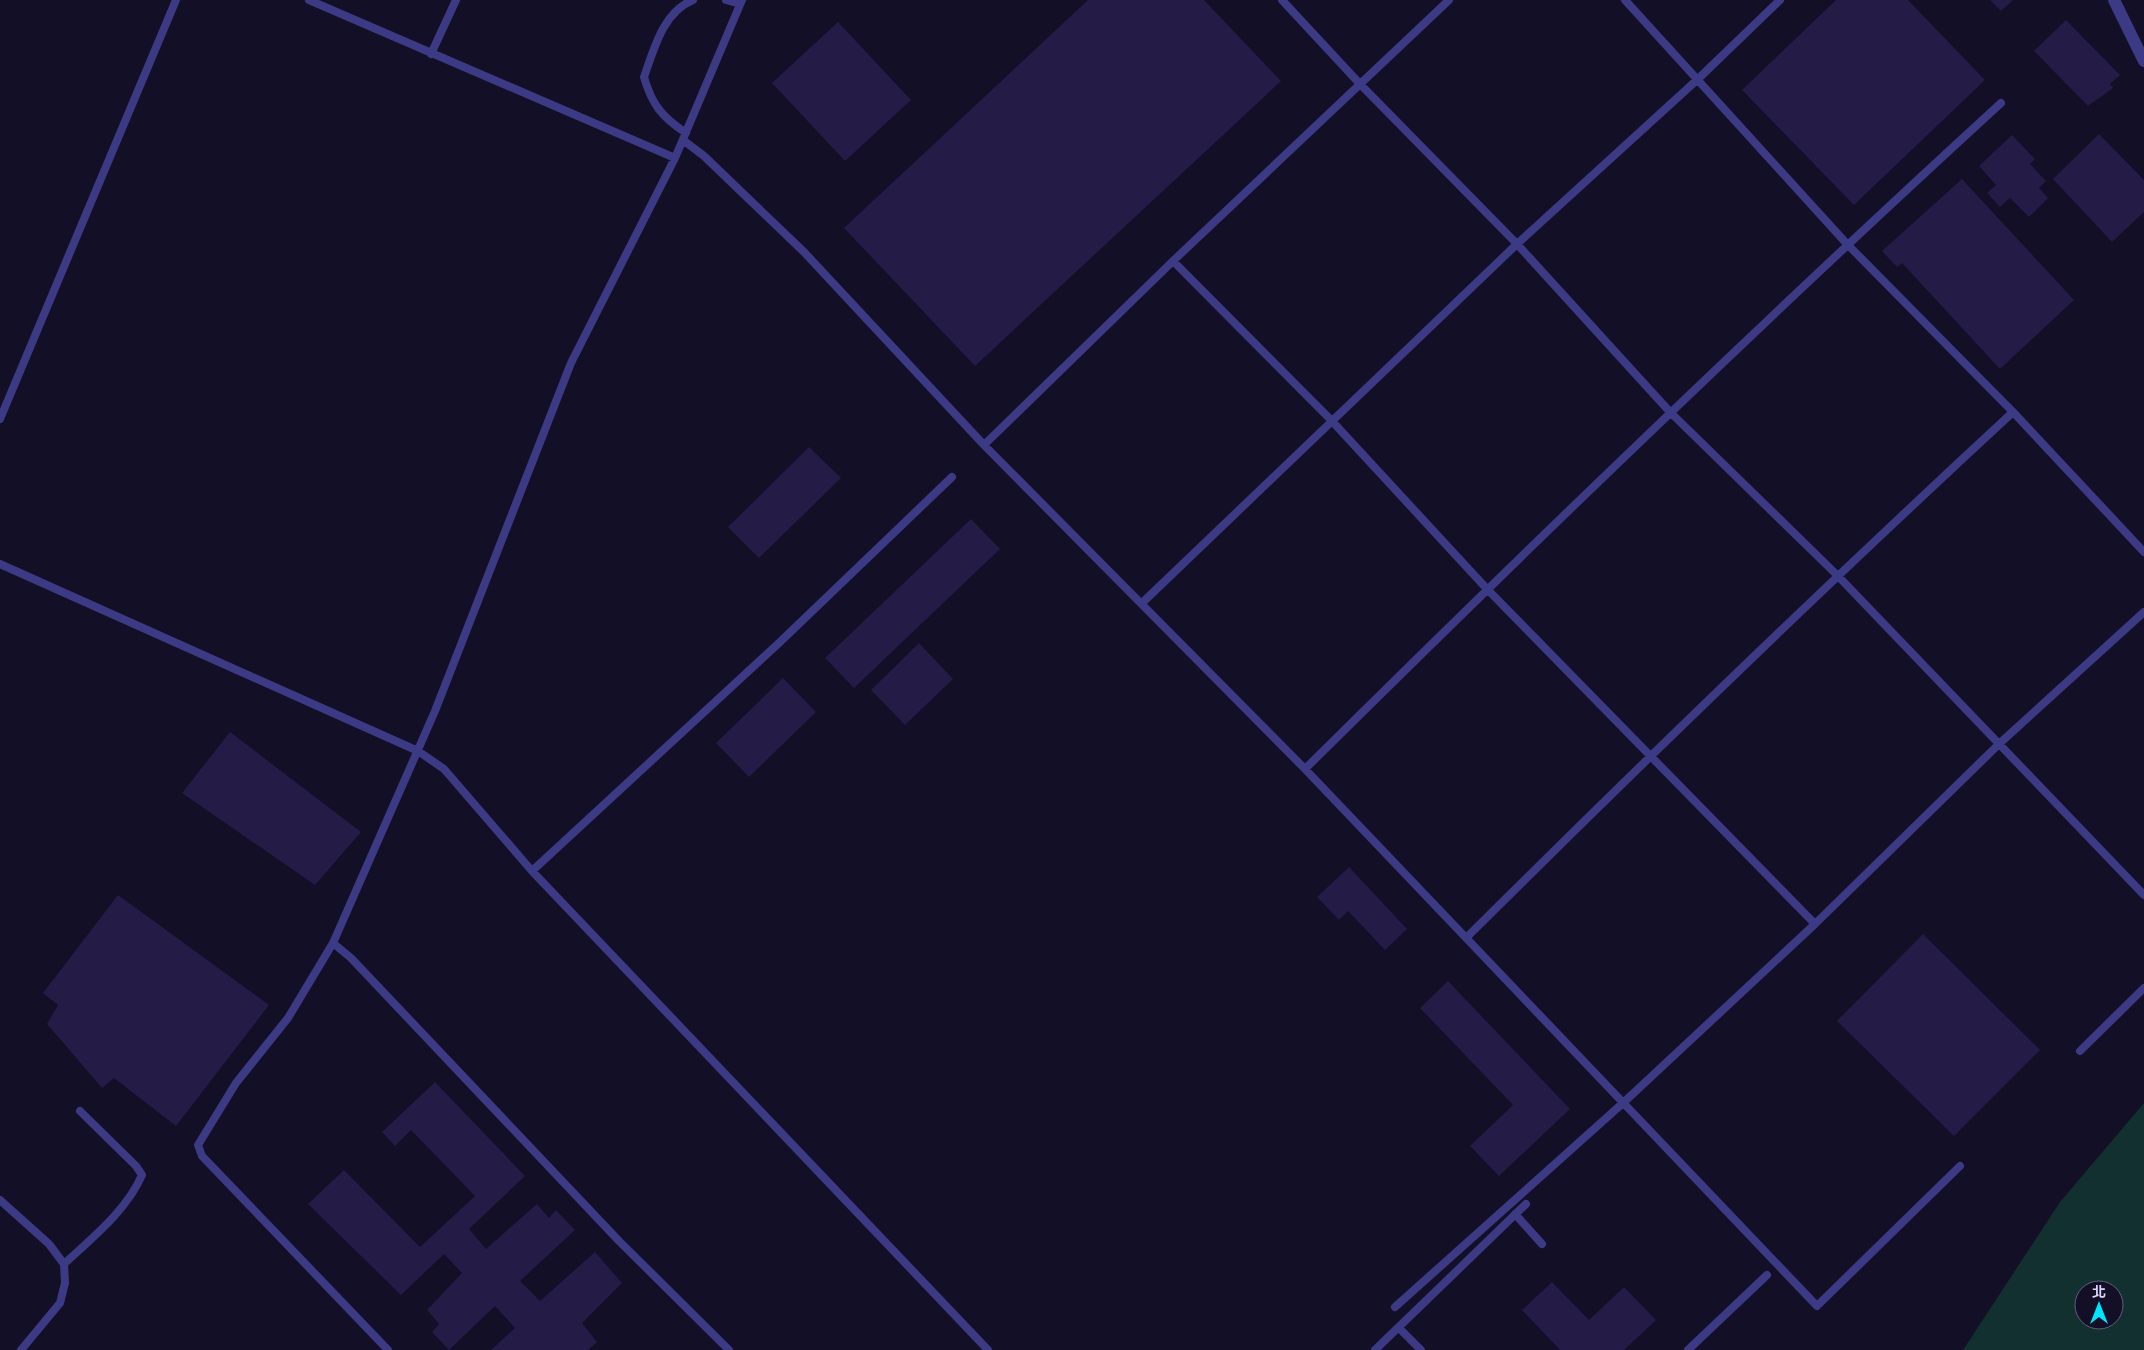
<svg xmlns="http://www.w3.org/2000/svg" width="2144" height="1350" viewBox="0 0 2144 1350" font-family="Manrope,'Noto Sans TC',sans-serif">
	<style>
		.green { fill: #12302f; fill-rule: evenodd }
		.building { fill: #241b47 }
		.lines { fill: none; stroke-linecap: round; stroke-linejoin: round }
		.lane { stroke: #3d3a85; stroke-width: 8 }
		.street { stroke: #3d3a85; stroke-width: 12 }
	</style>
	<rect width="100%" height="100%" fill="#130f26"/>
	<path class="green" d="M2144 1103V1350H1963L2060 1202ZM2084 1290H2114V1320H2084Z"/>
	<path class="building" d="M1088 0H1204L1281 81 975 366 844 228Z
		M1836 0H1908L1985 80 1854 205 1742 90Z
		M1990 0H2013L2001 11Z
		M2066 20 2120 75 2110 84 2113 88 2088 106 2034 51Z
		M838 22 911 100 845 161 772 83Z
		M2099 134 2144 180V212L2112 242 2053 179Z
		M2012 135 2035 159 2030 164 2046 181 2039 188 2048 198 2029 217 2010 198 2000 207 1987 193 1996 185 1979 166Z
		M1962 179 2074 300 2000 369 1902 263 1897 267 1882 251Z
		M809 447 841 478 759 558 728 527Z
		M971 519 1000 549 854 688 825 658Z
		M919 643 953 679 905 725 871 690Z
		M783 678 816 712 749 777 716 743Z
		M230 732 361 832 315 885 182 793Z
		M1349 867 1407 929 1385 950 1348 911 1339 920 1317 897Z
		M118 895 269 1005 176 1126 114 1078 102 1088 47 1024 58 1005 43 993Z
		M1923 934 2040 1050 1954 1136 1837 1021Z
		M1448 981 1570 1109 1499 1176 1470 1146 1513 1105 1420 1008Z
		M435 1082 525 1176 469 1229 486 1249 537 1204 549 1218 556 1210 575 1230 520 1281 540 1301 595 1252 622 1283 582 1323 597 1342 588 1350H491L515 1328 495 1306 449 1350 432 1332 439 1324 427 1310 462 1273 444 1254 401 1295 308 1204 344 1170 420 1247 475 1196 411 1130 395 1146 382 1132Z
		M1552 1282 1589 1320 1624 1287 1656 1320 1624 1350H1560L1522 1310Z"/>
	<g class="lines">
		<path class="lane" d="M309 0 675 158
			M726 0 740 4
			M1282 0 1360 84 1517 244 1670 412 1837 575 2144 895
			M1625 0 1847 244 2013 412 2144 552
			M431 54 456 0
			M686 133C662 117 652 105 644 77 654 49 663 12 693 0
			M683 140 704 156 804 252 984 445 1305 769 1817 1306 1960 1166
			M1173 261 1331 420 1487 589 1815 924
			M0 419 176 0
			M984 445 1173 261 1449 0
			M0 564 418 751 444 769 532 871 988 1350
			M1142 603 1517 244 1698 79 1780 0
			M1305 769C1533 543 1764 320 2001 103
			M532 871 780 642 952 477
			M1466 938C1646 759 1827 584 2013 412
			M333 943 351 958 619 1241 729 1350
			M2080 1051 2144 988
			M0 1200 49 1244 64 1264
			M1515 1214 1542 1244
			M1395 1307 1623 1103 1815 924 1999 744 2144 612
			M1399 1328 1421 1350
			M21 1350 60 1303 65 1283 64 1264C92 1238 127 1210 142 1175L136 1166 80 1111
			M388 1350 202 1156 198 1145 236 1083 288 1018 333 943 435 711 571 363 675 158 742 0
			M1375 1350 1526 1204
			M1688 1350 1767 1275"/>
		<path class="street" d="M2114 0 2144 61"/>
	</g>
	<g transform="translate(2099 1305)"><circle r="24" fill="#130f26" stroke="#625e7d"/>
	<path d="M0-4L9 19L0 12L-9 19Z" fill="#00e5ff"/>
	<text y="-8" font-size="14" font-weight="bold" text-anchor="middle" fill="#d9d4ff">北</text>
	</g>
</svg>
